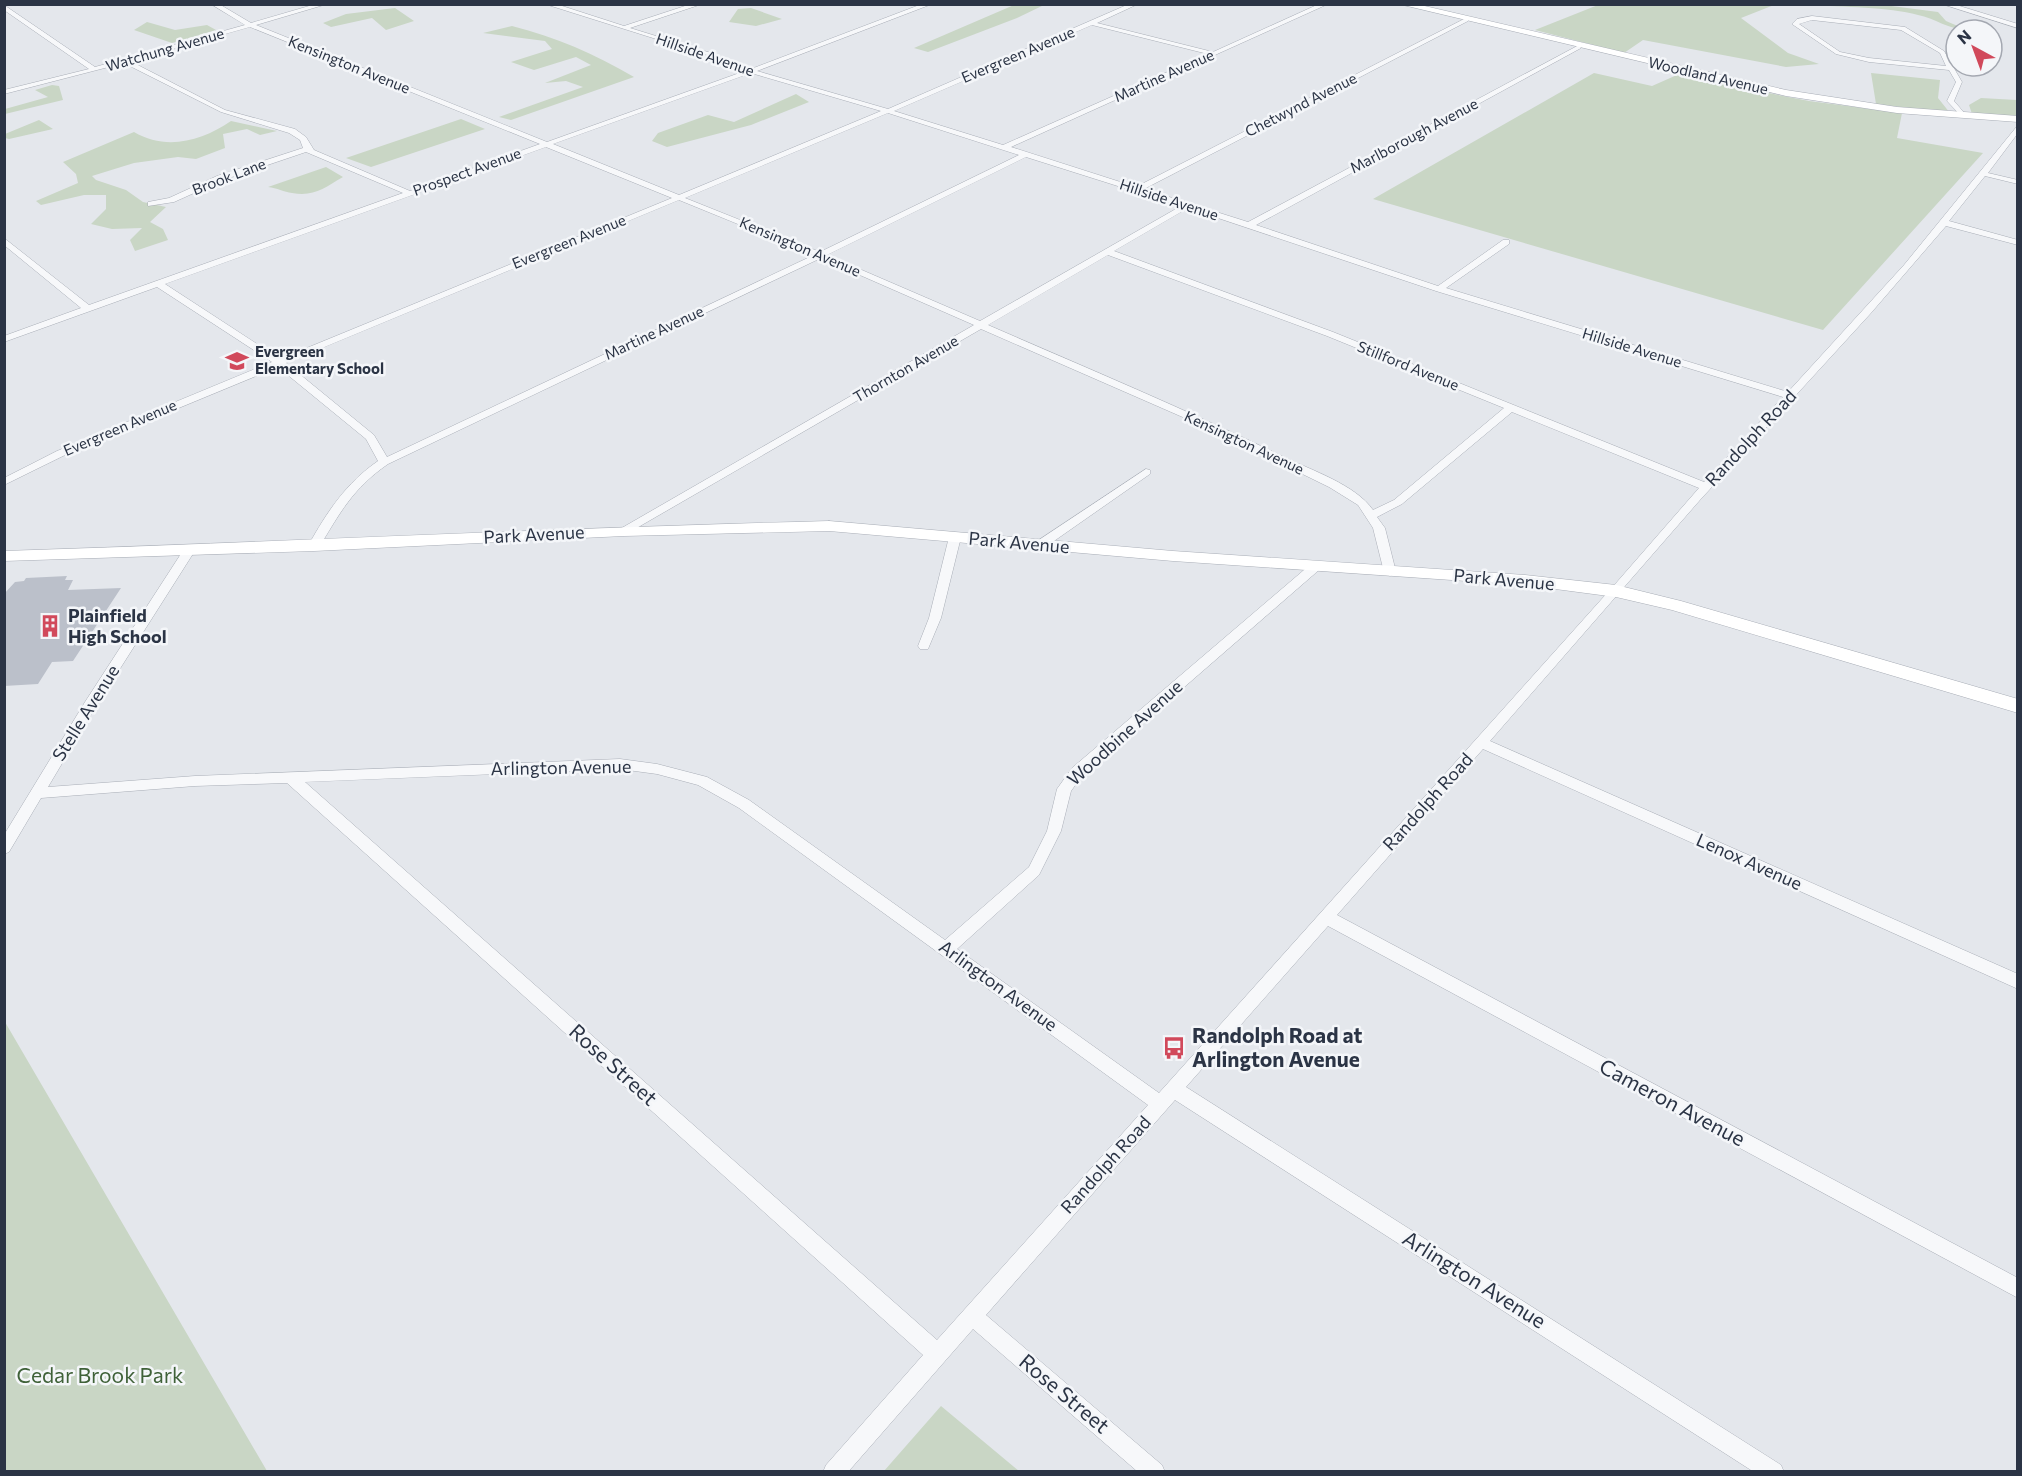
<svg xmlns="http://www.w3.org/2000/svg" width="2022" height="1476" viewBox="0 0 2022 1476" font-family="Commissioner,sans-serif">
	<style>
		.green { fill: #c9d6c5 }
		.building { fill: #bbc0ca }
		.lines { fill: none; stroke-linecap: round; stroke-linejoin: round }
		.street-casing { stroke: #a9aeb7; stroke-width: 1 }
		.secondary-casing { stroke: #a9aeb7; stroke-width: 1 }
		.street { fill: #f7f8fa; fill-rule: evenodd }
		.secondary { fill: #fff; fill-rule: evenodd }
		.labels { text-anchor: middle; stroke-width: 5; stroke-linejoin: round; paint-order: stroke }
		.far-street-label { font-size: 15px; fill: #2b3445; stroke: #f4f6f9 }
		.far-poi-label { font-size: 15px; font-weight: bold; fill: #2b3445; stroke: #f4f6f9; text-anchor: start }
		.street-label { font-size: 18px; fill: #2b3445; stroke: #f4f6f9 }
		.poi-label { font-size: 18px; font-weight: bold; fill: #2b3445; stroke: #f4f6f9; text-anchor: start }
		.near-poi-label { font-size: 21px; font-weight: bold; fill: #2b3445; stroke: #f4f6f9; text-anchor: start }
		.near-street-label { font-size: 21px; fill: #2b3445; stroke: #f4f6f9 }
		.near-park-label { font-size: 21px; fill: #3f6138; stroke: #f4f6f9 }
	</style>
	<rect width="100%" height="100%" fill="#e4e7ec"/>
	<path class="green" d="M1876 4 1938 12 1946 21 1967 30C1950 30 1934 18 1918 15 1888 7 1843 7 1811 5Z
		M1014 5H1044L1017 18 928 52 914 48Z
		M1598 5H1774L1741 18 1788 53 1819 64 1786 67 1643 40 1624 53 1535 30Z
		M395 8 414 21 386 30 372 18 331 27 323 23 346 14Z
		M751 8 782 19 756 26 729 22 738 9Z
		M147 22 175 30 207 25 216 30 172 43 134 30Z
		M512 26C556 37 595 54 634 77L511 120 499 117 583 87 566 81 545 83 591 65 576 57 534 70 511 62 552 49 545 41 483 33Z
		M1594 73 1652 86 1677 75 1809 101 1902 113 1897 138 1983 153 1823 330 1373 199Z
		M1871 73 1940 80 1938 98 1950 113 1876 104Z
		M52 85 59 86 63 100 5 114V109L48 97 35 90Z
		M796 94 809 102 751 125 667 147 652 141 658 133 708 115 734 122Z
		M1981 98 2017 100V116L1972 114 1969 105Z
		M461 119 485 129 371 167 346 158Z
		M39 120 53 129 9 139 5 138V134Z
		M231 121 277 131 260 135 247 129 223 134 225 148 196 159 178 157 134 163 92 176 96 180 126 190 143 202 166 207 150 222 163 229 168 240 135 251 130 240 142 228 112 229 91 224 106 209V195H84L41 205 36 201 78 183 76 174 63 162 134 132C166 151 202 141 231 121Z
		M326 167 343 177C324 188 314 197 292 193 284 192 277 188 268 187Z
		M5 1022 267 1471H5Z
		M941 1406 1019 1471H884Z"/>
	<path class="building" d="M67 576 65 580H73L68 590 121 588 73 661 52 662 38 684 4 686V594L15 582 24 581 26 578Z"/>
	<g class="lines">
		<g class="street-casing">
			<path id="street" d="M211 4H219L251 23 316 4H327L256 25 547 142 745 71 707 55 545 4H556L624 26 691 4H702L630 28 711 53 751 69 922 4H932L757 71 888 109 1129 4H1138L1097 23 1213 52 1319 4H1328L1011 147 1136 187 1464 19H1468V21L1144 189 1248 222 1579 45 1581 48 1256 225 1438 286 1503 240H1509V244L1446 288 1788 392 1904 265 2018 125V133L1988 173 2018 180V184L1985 176 1949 221 2018 240V245L1946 226 1871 313 1700 500 1490 741 2018 974V989L1483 749 1337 915 2018 1278V1298L1328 926 1186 1087 1781 1465 1784 1472H1754L1175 1100 986 1315 1162 1465 1165 1472H1138L973 1329 848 1472H823L826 1465 923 1355 287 783 195 786 41 798 9 852 4 854V835L85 702 186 546H194L196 549 95 708 48 787 195 776 620 759 657 764 707 777 749 800 945 940 1029 867 1047 831 1057 789 1072 768 1311 564H1319L1321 567 1319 570 1082 776 1071 791 1061 831 1039 875 957 949 1159 1093 1617 582 1699 488 1512 412 1402 504 1377 517 1385 528 1396 572 1390 576 1384 572 1373 528 1358 505 1329 487 1210 429 981 329 628 533H620V529L974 325 821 258 388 464C352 489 340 513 318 549H310L308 546C327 512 346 483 378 461L366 439 278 367 65 455 4 485V478L57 451 272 362 157 287 4 342V336L81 308 4 245V238L89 305 403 193 306 152 223 180 174 202 148 206V202L169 198 217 176 303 148 300 140 289 133 221 112 124 63 4 94V90L89 69 4 10V5L95 67 245 25ZM1092 25 1208 54 1003 145 894 111ZM250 27 540 144 410 191 314 150 306 137 295 129 225 110 130 61ZM751 73 881 111 679 195 553 144ZM888 113 1019 155 820 252 685 198ZM546 147 672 198 280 359 165 284ZM1026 157 1181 206 980 321 827 255ZM679 200 814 255 387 457 374 435 286 363ZM1188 208 1436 291 1783 397 1704 482 1333 332 1114 251ZM1108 255 1327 336 1504 408 1394 500 1373 510C1356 485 1311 470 1284 457 1187 410 1087 368 988 325ZM620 769 657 774 698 785 739 808 1148 1105 937 1340 305 782Z
				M1942 4H1953L2018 24V28Z
				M1812 16 1905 27 1944 51 1962 82 1954 101 1967 116 1962 117 1947 101 1956 82 1949 70 1869 62 1836 54 1792 24 1797 19ZM1812 20 1901 30 1940 53 1946 66 1869 58 1840 52 1799 24Z
				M1146 469 1150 470V474L1044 548H1036V542Z
				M955 533 961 537 941 618 928 649H920L918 646 929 618 949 537Z"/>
		</g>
		<g class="secondary-casing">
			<path id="secondary" d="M1399 4H1416L1786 90 1897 107 2018 116V122L1897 113 1786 96Z
				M829 521 1173 551 1525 575 1616 585 1681 601 2018 699V713L1672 610 1616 597 1525 585 1173 561 829 531 624 536 314 551 4 561V551C279 542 554 528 829 521Z"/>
		</g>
		<use href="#street" class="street"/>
		<use href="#secondary" class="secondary"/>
	</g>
	<defs>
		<g id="school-bare" transform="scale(1.8)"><path d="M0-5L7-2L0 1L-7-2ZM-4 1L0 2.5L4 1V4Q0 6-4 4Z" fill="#d1495b" stroke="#f4f6f9" stroke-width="2.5" paint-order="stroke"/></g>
		<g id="building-bare" transform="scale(1.8)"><path d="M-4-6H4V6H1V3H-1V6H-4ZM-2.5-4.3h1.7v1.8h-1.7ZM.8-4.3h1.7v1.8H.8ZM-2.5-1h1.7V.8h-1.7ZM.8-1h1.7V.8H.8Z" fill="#d1495b" stroke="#f4f6f9" stroke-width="2.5" paint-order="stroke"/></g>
		<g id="bus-bare" transform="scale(1.8)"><path d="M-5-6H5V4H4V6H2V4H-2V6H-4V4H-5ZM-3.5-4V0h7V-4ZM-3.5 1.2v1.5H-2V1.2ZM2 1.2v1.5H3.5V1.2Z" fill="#d1495b" stroke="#f4f6f9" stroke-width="2.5" paint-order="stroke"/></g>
	</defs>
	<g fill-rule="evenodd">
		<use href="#school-bare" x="237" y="361"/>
		<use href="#building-bare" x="50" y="626"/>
		<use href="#bus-bare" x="1174" y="1048"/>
	</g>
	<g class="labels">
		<g class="far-street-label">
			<text transform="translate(165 50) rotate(-16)" y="5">Watchung Avenue</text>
			<text transform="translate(705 55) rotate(19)" y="5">Hillside Avenue</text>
			<text transform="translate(1018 55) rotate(-23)" y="5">Evergreen Avenue</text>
			<text transform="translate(349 65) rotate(22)" y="5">Kensington Avenue</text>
			<text transform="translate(1164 76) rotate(-24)" y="5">Martine Avenue</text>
			<text transform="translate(1708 76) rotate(13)" y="5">Woodland Avenue</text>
			<text transform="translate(1301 105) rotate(-27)" y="5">Chetwynd Avenue</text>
			<text transform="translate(1414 136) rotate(-28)" y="5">Marlborough Avenue</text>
			<text transform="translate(467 172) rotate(-20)" y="5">Prospect Avenue</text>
			<text transform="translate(229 177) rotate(-21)" y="5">Brook Lane</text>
			<text transform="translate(1169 200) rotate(18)" y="5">Hillside Avenue</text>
			<text transform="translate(569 242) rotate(-22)" y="5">Evergreen Avenue</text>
			<text transform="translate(800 247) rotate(23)" y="5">Kensington Avenue</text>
			<text transform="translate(654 333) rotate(-25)" y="5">Martine Avenue</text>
			<text transform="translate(1632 348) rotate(17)" y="5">Hillside Avenue</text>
			<text transform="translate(1408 366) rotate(22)" y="5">Stillford Avenue</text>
			<text transform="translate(906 369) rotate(-30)" y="5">Thornton Avenue</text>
			<text transform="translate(120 428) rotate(-23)" y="5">Evergreen Avenue</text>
			<text transform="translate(1244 443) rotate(25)" y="5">Kensington Avenue</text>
		</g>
		<g class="far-poi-label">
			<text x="255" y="357">Evergreen<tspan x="255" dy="17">Elementary School</tspan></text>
		</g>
		<g class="street-label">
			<text transform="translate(1751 438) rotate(-47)" y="6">Randolph Road</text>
			<text transform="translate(534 535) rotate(-3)" y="6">Park Avenue</text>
			<text transform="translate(1019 543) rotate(5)" y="6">Park Avenue</text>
			<text transform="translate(1504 580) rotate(5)" y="6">Park Avenue</text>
			<text transform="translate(86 713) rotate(-58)" y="6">Stelle Avenue</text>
			<text transform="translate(1125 733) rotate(-42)" y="6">Woodbine Avenue</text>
			<text transform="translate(561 768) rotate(-1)" y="6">Arlington Avenue</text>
			<text transform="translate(1428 802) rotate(-48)" y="6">Randolph Road</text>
			<text transform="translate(1749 862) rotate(24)" y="6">Lenox Avenue</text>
			<text transform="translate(998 986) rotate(36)" y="6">Arlington Avenue</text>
			<text transform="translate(1106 1165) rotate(-48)" y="6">Randolph Road</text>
		</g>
		<g class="poi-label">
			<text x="68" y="622">Plainfield<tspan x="68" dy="21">High School</tspan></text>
		</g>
		<g class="near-poi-label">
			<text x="1192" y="1043">Randolph Road at<tspan x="1192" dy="24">Arlington Avenue</tspan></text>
		</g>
		<g class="near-street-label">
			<text transform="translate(613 1065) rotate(42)" y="7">Rose Street</text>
			<text transform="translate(1672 1103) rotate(28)" y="7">Cameron Avenue</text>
			<text transform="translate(1474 1280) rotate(32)" y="7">Arlington Avenue</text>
			<text transform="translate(1064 1394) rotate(40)" y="7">Rose Street</text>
		</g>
		<g class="near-park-label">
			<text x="100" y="1383">Cedar Brook Park</text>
		</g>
	</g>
	<rect width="2022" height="1476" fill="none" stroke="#2b3445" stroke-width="12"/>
	<g transform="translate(1974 48) rotate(319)"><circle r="28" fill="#f4f6f9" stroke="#a4a8b1" stroke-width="1.5"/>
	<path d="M0-4.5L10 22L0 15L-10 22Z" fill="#d1495b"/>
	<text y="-9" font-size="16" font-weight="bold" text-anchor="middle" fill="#2b3445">N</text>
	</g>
</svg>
